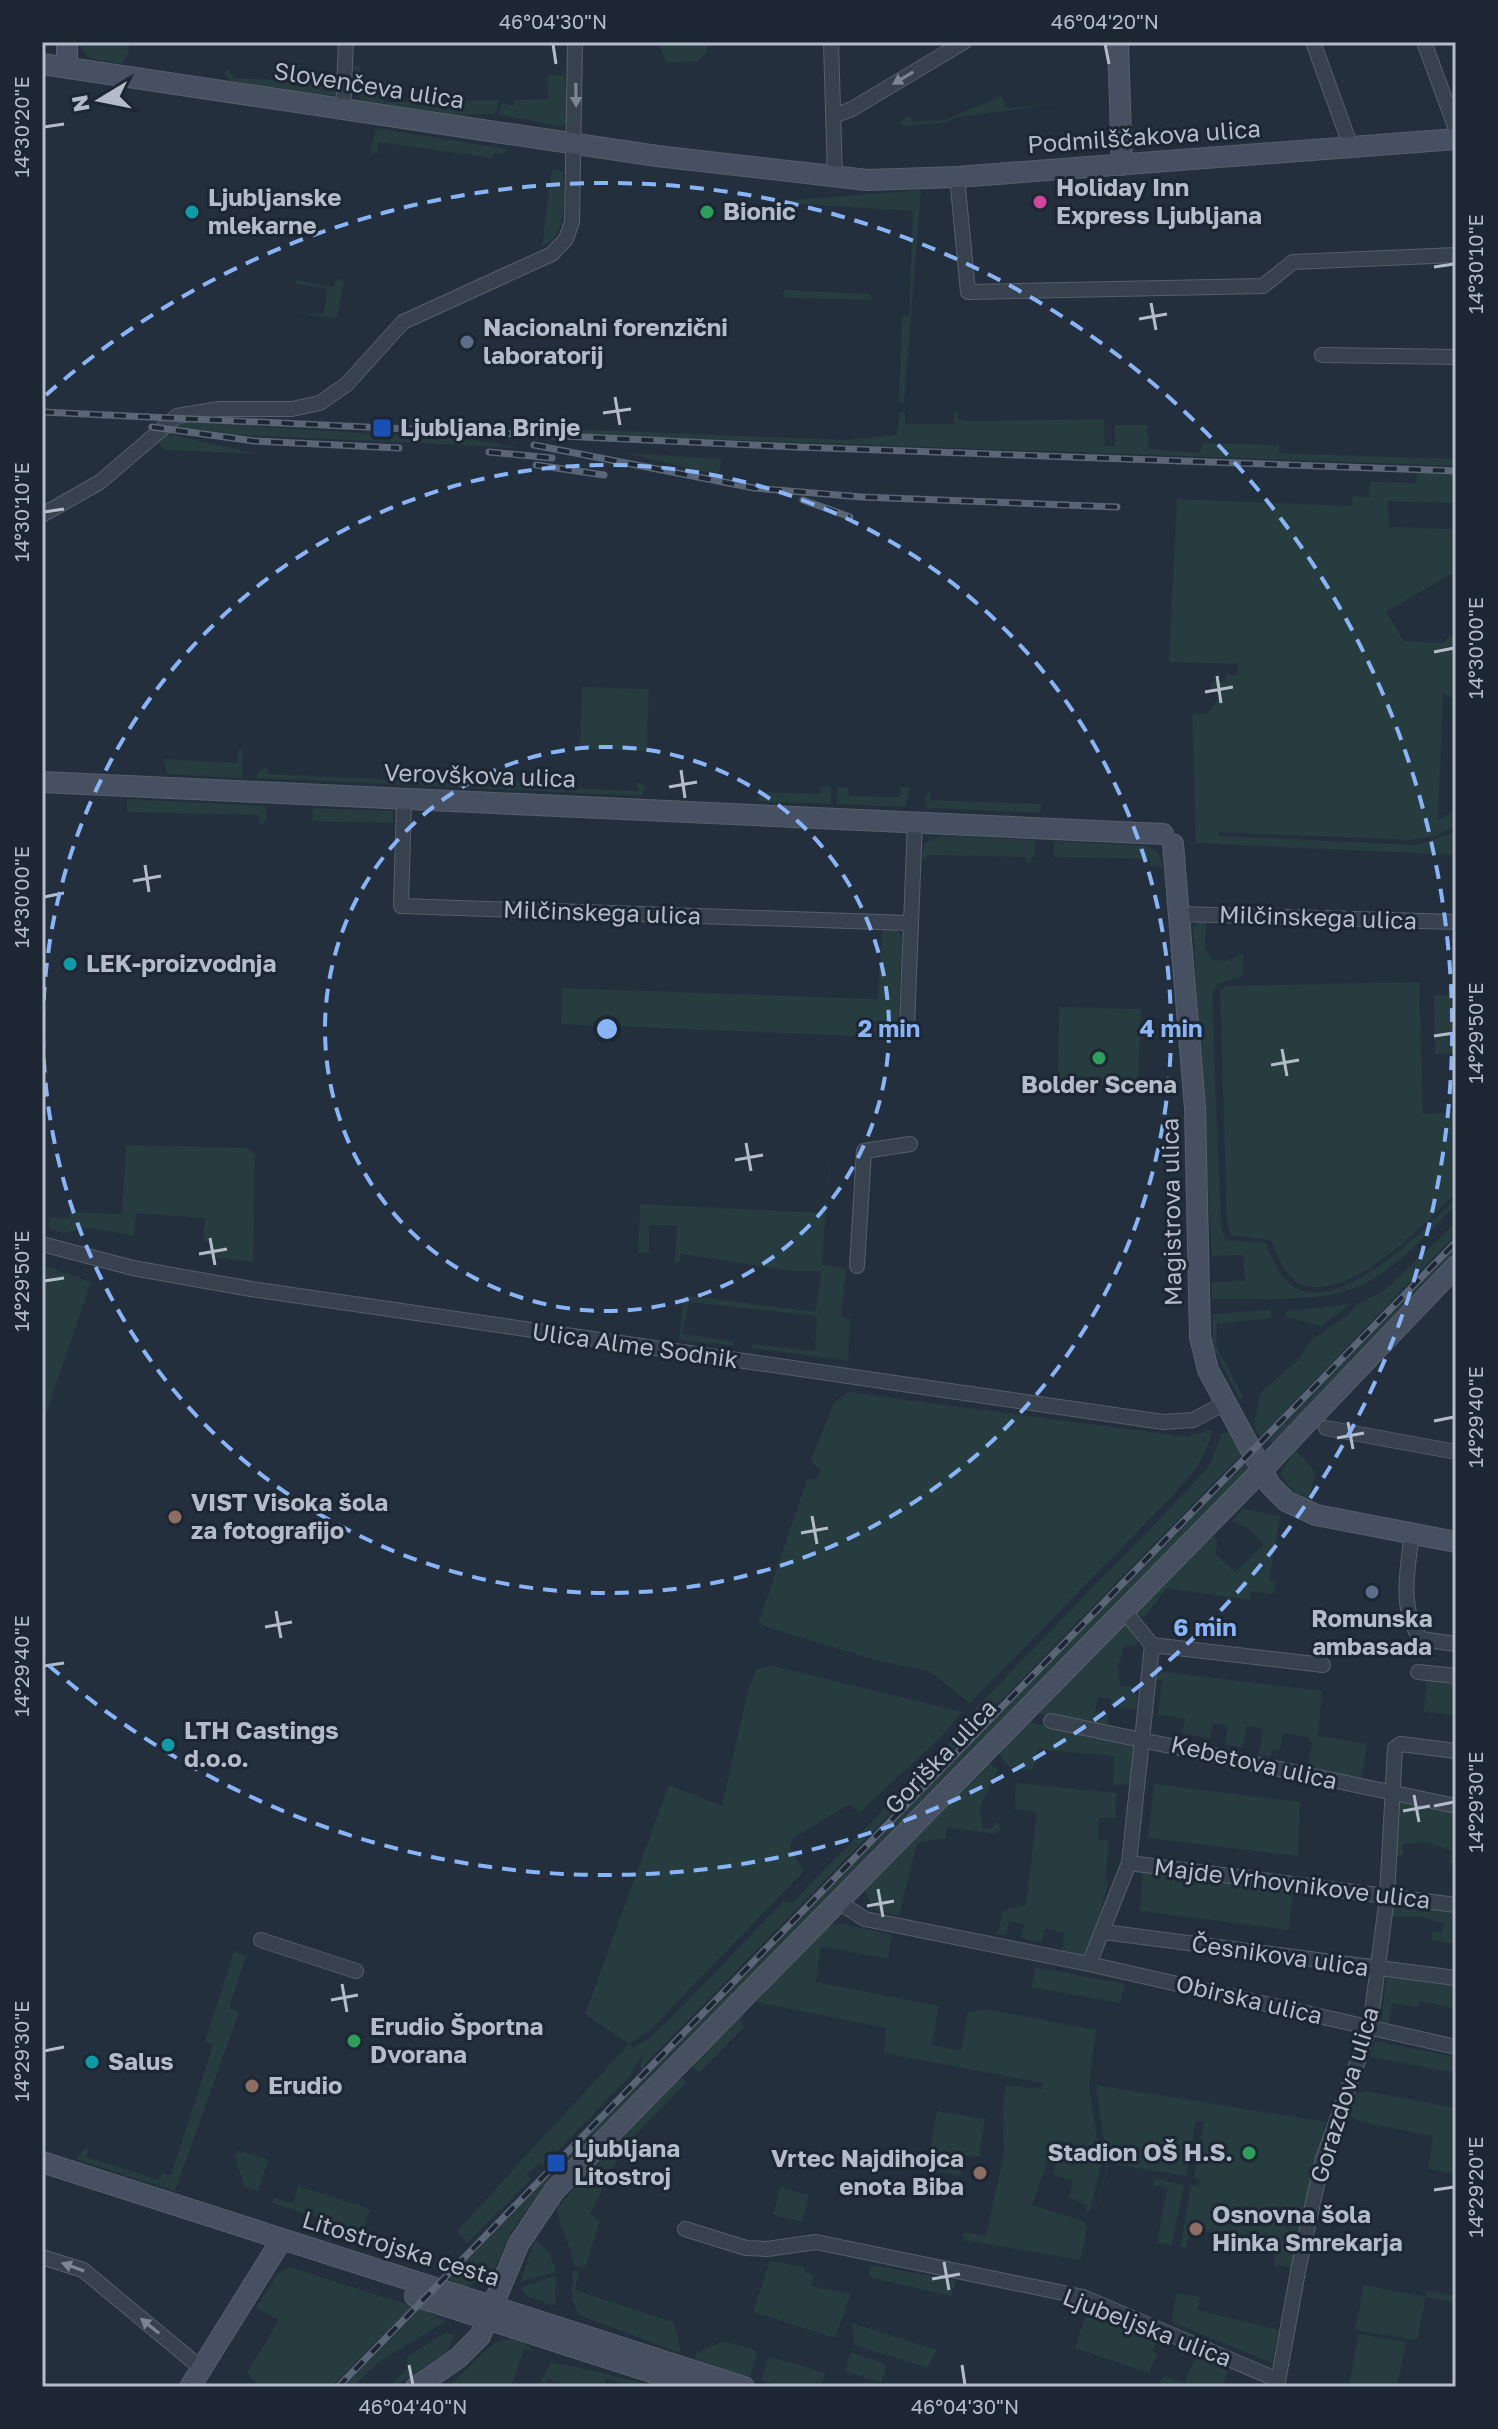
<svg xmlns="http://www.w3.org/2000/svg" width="1498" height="2429" viewBox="0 0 1498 2429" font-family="'Golos Text',sans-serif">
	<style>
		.green { fill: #263c3f }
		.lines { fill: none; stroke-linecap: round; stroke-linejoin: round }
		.street-casing { stroke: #565f6c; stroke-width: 16 }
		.secondary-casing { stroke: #565f6c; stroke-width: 22 }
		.street { stroke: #38414e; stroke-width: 14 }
		.secondary { stroke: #465061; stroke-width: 20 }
		.rail-casing { stroke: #5a6575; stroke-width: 7 }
		.rail { stroke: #1d2633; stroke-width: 4; stroke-dasharray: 12; stroke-linecap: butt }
		.oneway { fill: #7c8592 }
		.ticks { fill: none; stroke: #b4bcc9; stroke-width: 3 }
		.ring { fill: none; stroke: #8ab4f8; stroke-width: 4; stroke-dasharray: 14 10 }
		.hotel-dot { fill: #d1479c; stroke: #1d2633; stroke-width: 3 }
		.culture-dot { fill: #0f9aa8; stroke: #1d2633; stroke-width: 3 }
		.leisure-dot { fill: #2e9e5b; stroke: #1d2633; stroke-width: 3 }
		.service-dot { fill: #5c6f8a; stroke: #1d2633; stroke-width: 3 }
		.transit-dot { fill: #1a4fb4; stroke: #1d2633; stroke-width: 3 }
		.education-dot { fill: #8d6e63; stroke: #1d2633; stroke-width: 3 }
		.labels { text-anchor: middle; stroke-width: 6; stroke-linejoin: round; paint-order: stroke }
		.street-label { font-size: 24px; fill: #b4bcc9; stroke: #1d2633 }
		.poi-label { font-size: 24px; font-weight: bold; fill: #b4bcc9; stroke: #1d2633; text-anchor: start }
		.centre { fill: #8ab4f8; stroke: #1d2633; stroke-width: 4 }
		.ring-label { font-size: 24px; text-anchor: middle; font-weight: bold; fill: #8ab4f8; stroke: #1d2633; stroke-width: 6; stroke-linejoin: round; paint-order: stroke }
		.neatline { fill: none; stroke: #b4bcc9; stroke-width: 3 }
		.ticks-label { font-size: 20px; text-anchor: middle; fill: #b4bcc9 }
	</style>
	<rect width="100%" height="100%" fill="#242f3e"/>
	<path class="green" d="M659 42H707V52L699 61 666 63Z
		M79 44 129 45 128 54 122 64 89 58Z
		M353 65 360 66 361 82H385L384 102 499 100 496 114 459 115 361 100 353 91Z
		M564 66 568 120 564 127 498 114 502 103 514 106V100L548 99 547 75H563Z
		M227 69 235 78 314 82 315 71 332 72 338 76V89L332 96 231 81 224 73Z
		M1002 96 1006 108 1058 104 957 117 944 123 902 126 900 122 908 115 914 122 945 120Z
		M376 128 506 149 505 154 494 153 493 158 379 142 377 154 370 153Z
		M552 169 563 172C563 199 570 232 542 247Z
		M921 190 904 403H899L902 316H909L913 211 768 202Z
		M336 278 344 282 337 318 294 313 324 314 327 288 295 284 296 280 334 287Z
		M785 290 868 294 873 300 787 298 782 294Z
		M900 411 905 414V424H954V412H957L958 419 968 421 1104 419 1105 446H1115V425H1147L1149 449 1200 453 1203 443 1279 445V453L1456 459V466L570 434V429L847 440 897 435Z
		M186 422 478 440 518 448 225 434 171 428Z
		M165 433 257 454 165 450 156 442Z
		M626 453 722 459 718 475Z
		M1417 473 1456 475V503L1388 501 1389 527 1456 529V571L1386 612 1404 641 1443 643 1456 630V700L1443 693 1438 820 1456 810V826L1434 836 1411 840 1219 832 1218 836 1417 845 1456 832V855L1196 843 1192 714H1207L1222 692 1210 689 1212 681 1225 682 1226 675H1238V664L1169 662 1177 499 1352 506 1353 496 1369 497 1370 482 1416 483Z
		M582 687 649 689 647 751 580 749Z
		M238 750H243L242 778 167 774 164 759 237 763Z
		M267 767 268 774 467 783 476 774 473 787 500 786 499 777 525 781 529 786 639 791 636 783 647 786 641 796 257 778 258 772Z
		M821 787H831V804L759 801V792L820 794Z
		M837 787 848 788 849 796 899 797 901 787 910 788 905 807 837 804Z
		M930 791 931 800 1042 804 1040 813 927 808 924 797Z
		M127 799 265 806 268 819 260 825 259 815 127 812Z
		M313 808 393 811 394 823 312 821Z
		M942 836 1035 840V855L1028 863 1026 857 927 855 926 859H921L925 843Z
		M1054 841 1147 846 1159 854 1163 867 1150 866V859L1054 857Z
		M1199 922H1206L1205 948 1213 960 1225 961 1243 954V976L1217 984 1212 994 1221 1226 1225 1240 1266 1243C1273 1259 1279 1279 1296 1288 1343 1313 1426 1228 1456 1198V1204C1422 1240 1382 1286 1331 1295 1293 1301 1251 1298 1212 1299V1283L1245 1280 1243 1255 1212 1256 1193 927Z
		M882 929 897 930 902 937 898 1025 878 1037 561 1024 562 988 878 999Z
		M1419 982 1423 1114 1454 1112 1456 1106V1193C1426 1223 1350 1302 1302 1285 1285 1279 1278 1254 1271 1240L1231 1235 1227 1223 1220 990 1227 986Z
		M1434 995H1456V1053L1435 1054Z
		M1059 1007 1141 1009 1138 1085 1058 1083Z
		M126 1145 248 1148 255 1154 253 1262 209 1257 211 1244 203 1240 205 1218 136 1213 134 1236 92 1228 64 1233 49 1228V1217L69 1218 70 1212 122 1214Z
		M830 1154 822 1264 846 1269 841 1317 850 1319 848 1361 751 1348 754 1344 815 1351 817 1316 689 1302 682 1334 732 1341 735 1346 679 1340 684 1295 816 1312 821 1271H792L681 1254 679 1263 675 1262 677 1226 649 1225V1253H638L640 1204 824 1213Z
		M1456 1222V1234L1260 1437 1254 1425 1261 1392 1300 1358 1311 1340 1349 1314 1357 1304 1384 1291Z
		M1456 1247V1258L1276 1443 1268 1441Z
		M42 1265 91 1282 42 1426Z
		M1351 1304 1321 1326 1286 1317V1311Z
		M1271 1310V1318L1217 1324 1216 1345 1243 1397 1240 1399 1212 1346 1213 1314Z
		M848 1392 1188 1437 1212 1429C1208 1457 1193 1472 1175 1493L970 1703 929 1671 874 1660 758 1624 807 1480 818 1478 820 1470 811 1460 834 1403Z
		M1228 1431 1235 1433 1245 1451 645 2064 644 2071 640 2067 643 2054 629 2077 544 2165 540 2162 527 2175 531 2179 467 2243 457 2231 629 2044 585 2014 669 1785 722 1806 748 1690 757 1669 770 1665 962 1712 942 1736 859 1813 850 1804 793 1838 790 1848 804 1871 648 2032 630 2043 632 2048 650 2038 670 2019 784 1901 792 1903 958 1733 977 1707 1180 1498 1209 1466 1222 1434Z
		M1296 1450 1315 1472 1309 1499 1292 1490 1280 1473Z
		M1249 1459V1470L525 2212 511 2232 490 2279 485 2278 465 2287 449 2279Z
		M1243 1509 1280 1516 1269 1580 1276 1582 1273 1594 1251 1591 1250 1600 1167 1588 1145 1616 1135 1615 1134 1611 1211 1537 1217 1538 1216 1554 1235 1572 1264 1545 1248 1528 1231 1521Z
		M1126 1621 1141 1637 1135 1647 1125 1645 1118 1665 1120 1687 1131 1686 1137 1697 1138 1710 1110 1705 1111 1699 1098 1697 1095 1712 1109 1715 1107 1726 1038 1713Z
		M1157 1671 1322 1691 1318 1736 1367 1744 1361 1780 1312 1770 1308 1765 1312 1743 1308 1737 1283 1733 1280 1750 1272 1749 1271 1756 1259 1755 1263 1729 1247 1726 1242 1748 1225 1744 1228 1726 1213 1723 1210 1738 1182 1733 1185 1719 1158 1714 1162 1680 1153 1679Z
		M1427 1677 1456 1680V1715L1424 1712Z
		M1025 1721 1133 1745 1130 1784 1113 1785 1114 1756 1038 1749 1032 1770C1016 1771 1002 1767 999 1749Z
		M986 1761 998 1769 980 1807 983 1829 992 1828 996 1822 1000 1824V1831L994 1834 947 1827 946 1838 917 1843 899 1916 876 1911 863 1889Z
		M1016 1783 1116 1793 1115 1818H1099L1098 1840H1109L1105 1879 1108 1884 1087 1956 1062 1951 1064 1933 1045 1928 1041 1942 1021 1938 1024 1924 1009 1921 1006 1935 997 1934 1003 1911 1026 1905 1037 1812 1015 1809Z
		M1154 1784 1300 1802 1298 1856 1148 1838Z
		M1401 1800 1456 1811V1868L1449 1861 1452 1851 1426 1842 1403 1844V1855L1395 1858 1398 1802Z
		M1143 1870 1293 1888 1289 1930 1140 1911Z
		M1392 1903 1456 1910V1944L1432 1940 1431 1931 1441 1934 1444 1924 1422 1917H1390Z
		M837 1923 892 1935 888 1959 821 1946 816 1982 939 2006 932 2045 961 2051 968 2012 985 2009 1096 2030 1089 2085 1101 2165 1090 2210 1085 2214 1087 2205 1069 2198 1073 2180 1053 2175 1056 2165 1047 2163 1032 2205 1083 2221 1087 2226 1081 2260 963 2240 964 2232 986 2236 1004 2153 1003 2106 1006 2085 1041 2089 1043 2083 884 2053 886 2028 756 2002 824 1928Z
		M234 1951 246 1956 229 2008 239 2012 175 2191 76 2159 85 2148H89L86 2157 159 2180 162 2173 171 2175 213 2045 205 2042Z
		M1035 1967 1125 1984 1120 2003 1032 1987Z
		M1387 1976 1456 1984V2009L1420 2001 1418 2007 1392 2003 1389 2024 1381 2021Z
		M746 2009 742 2019 744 2027 699 2073 691 2066Z
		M1375 2041 1456 2057V2073L1370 2057Z
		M679 2077 687 2082 624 2146 590 2214 600 2221 585 2268 574 2266C572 2244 559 2230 557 2209L593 2165Z
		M1096 2085 1326 2122 1291 2267 1274 2265 1275 2245 1191 2229 1186 2248 1180 2247 1191 2185 1198 2186 1200 2180 1194 2178 1204 2122 1196 2121 1186 2176 1108 2163 1092 2240 1107 2162Z
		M1365 2091 1456 2108V2174L1428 2169 1433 2136 1362 2122 1348 2115 1355 2094Z
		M937 2111 985 2119 979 2157 964 2155 961 2176 927 2170Z
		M238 2150 268 2160 258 2191 245 2187 235 2157Z
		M1154 2178 1184 2185 1172 2245 1157 2243 1167 2188 1153 2185Z
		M298 2186 370 2209 363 2231 272 2203 274 2198 293 2203Z
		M780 2187 809 2195 802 2222 773 2215Z
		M535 2240 550 2253 556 2272 520 2282Z
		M770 2261 804 2267V2271L813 2275 811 2286 851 2294 835 2338 753 2312Z
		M871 2265 956 2280 951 2296 868 2277Z
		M289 2267 412 2306 331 2387H260L247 2373 279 2320 256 2308 277 2274Z
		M573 2270 579 2272 575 2290 673 2322 682 2354 579 2315 572 2299Z
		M556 2276 555 2306 528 2297 521 2287Z
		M1364 2285 1425 2297 1427 2291 1456 2296V2303L1426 2297 1417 2340 1355 2330Z
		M1176 2293 1200 2297 1198 2310 1279 2330 1272 2363 1172 2322Z
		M420 2308 446 2321 380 2361 353 2387H344Z
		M1088 2308 1159 2339 1152 2351 1157 2354 1149 2373 1075 2348Z
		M852 2323 937 2350 927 2368 854 2345Z
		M445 2333 454 2335 448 2351 394 2387H390L408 2368 407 2357Z
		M1359 2334 1406 2342 1397 2387 1349 2385Z
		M506 2339 521 2341 535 2351 534 2360V2352L524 2349 511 2387H448L493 2344Z
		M724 2341 755 2350 757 2355 750 2377 695 2359 696 2353Z
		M851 2352 883 2363 886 2368 881 2383 845 2371Z
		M772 2357 825 2373 821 2387H783L761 2380 768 2358Z
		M1196 2357 1228 2371 1222 2387H1158L1161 2379 1166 2376 1184 2383Z
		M552 2361 556 2364C563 2363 647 2383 658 2387H639L606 2379 603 2387H572L548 2379 545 2387H538Z"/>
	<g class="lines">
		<g class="street-casing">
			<path id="street" d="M831 42 835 178
				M1313 42 1351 147
				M1424 42 1456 129
				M343 109 346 42
				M833 116 852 109 964 42
				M957 177 968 292 1263 286 1293 262 1456 255
				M1322 355 1456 357
				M42 515 100 482 177 416 219 409H292L320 403 347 384 403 322 552 254 566 239 572 222 575 42
				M404 799 401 906 909 923
				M1180 914 1456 922
				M907 1026 915 821
				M42 1244 133 1268 251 1289 1163 1422 1193 1420 1227 1402
				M857 1266 864 1151 910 1144
				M1326 1428 1456 1452
				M1412 1533C1408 1569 1398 1608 1421 1639L1456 1644
				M1152 1645 1323 1665
				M1418 1672 1456 1676
				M1051 1721 1456 1806
				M1129 1863 1456 1905
				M837 1901 865 1919 1089 1964 1456 2047
				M1104 1932 1456 1978
				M261 1940 356 1971
				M1089 1964 1129 1863 1152 1645 1122 1608
				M685 2229 746 2248 767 2249 816 2242 1083 2297 1278 2380
				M42 2257 83 2270 201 2368
				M1277 2387 1299 2266 1322 2162 1370 2027 1387 1897 1395 1748 1401 1744 1456 1751"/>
		</g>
		<g class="secondary-casing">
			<path id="secondary" d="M1118 42 1122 165
				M42 64 657 156 867 180 957 177 1456 139
				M67 67V42
				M42 782 1163 834
				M1173 844 1195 1108 1200 1337 1208 1370 1270 1485 1286 1501 1316 1515 1456 1542
				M42 2162 744 2387
				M415 2296 698 2387
				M190 2387 282 2239
				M416 2387 458 2358 480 2336 519 2243 555 2190 1262 1470 1456 1266"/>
		</g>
		<use href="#street" class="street"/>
		<use href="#secondary" class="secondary"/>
		<g class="rail-casing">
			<path id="rail" d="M42 412 797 447 1456 471
				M152 427 254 441 399 448
				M534 445 754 488 862 497 1117 507
				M489 452 552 458
				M536 465 604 475
				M803 500 850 517
				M338 2387 1456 1242"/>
		</g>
		<use href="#rail" class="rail"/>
	</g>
	<defs><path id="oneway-solid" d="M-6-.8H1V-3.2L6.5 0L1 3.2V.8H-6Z" transform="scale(2)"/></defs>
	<g class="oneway">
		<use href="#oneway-solid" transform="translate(903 78) rotate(149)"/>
		<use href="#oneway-solid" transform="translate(576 95) rotate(89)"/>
		<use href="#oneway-solid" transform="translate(73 2267) rotate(-160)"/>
		<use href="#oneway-solid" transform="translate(150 2326) rotate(-141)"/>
	</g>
	<path class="ticks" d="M553 44 556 64M1105 44 1109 64M44 127 64 124M1434 267 1454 264M1151 303 1156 330M1139 319 1167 314M615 397 620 425M603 413 631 409M44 512 64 509M1434 652 1454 648M1217 676 1221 703M1205 692 1233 687M681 770 685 798M669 787 697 782M145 865 149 892M133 881 161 876M44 897 64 893M1434 1036 1454 1033M1282 1049 1287 1076M1271 1065 1299 1060M746 1143 751 1171M735 1160 763 1155M210 1238 215 1265M199 1254 227 1249M44 1281 64 1278M1434 1421 1454 1417M1348 1422 1353 1449M1337 1438 1364 1433M812 1516 817 1544M801 1533 828 1528M276 1611 281 1638M265 1627 292 1622M44 1666 64 1663M1414 1795 1419 1822M1434 1806 1454 1802M1403 1811 1430 1806M878 1889 883 1917M867 1906 894 1901M342 1984 347 2012M331 2000 358 1995M44 2051 64 2047M1434 2190 1454 2187M944 2262 949 2290M932 2279 960 2274M409 2365 413 2385M962 2365 965 2385"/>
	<g class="ring">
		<circle cx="607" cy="1029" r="282"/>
		<circle cx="607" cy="1029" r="564"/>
		<path d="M46 395A846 846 0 1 1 46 1663"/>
	</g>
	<circle class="hotel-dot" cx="1040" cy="202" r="8"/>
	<g class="culture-dot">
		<circle cx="192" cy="212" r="8"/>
		<circle cx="70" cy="964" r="8"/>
		<circle cx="168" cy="1745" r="8"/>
		<circle cx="92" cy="2062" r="8"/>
	</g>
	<g class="leisure-dot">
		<circle cx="707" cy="212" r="8"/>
		<circle cx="1099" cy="1058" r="8"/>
		<circle cx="354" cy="2041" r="8"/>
		<circle cx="1249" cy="2153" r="8"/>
	</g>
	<g class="service-dot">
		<circle cx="467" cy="342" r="8"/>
		<circle cx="1372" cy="1592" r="8"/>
	</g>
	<g class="transit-dot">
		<rect x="372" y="418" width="20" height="20" rx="4"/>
		<rect x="546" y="2153" width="20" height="20" rx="4"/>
	</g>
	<g class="education-dot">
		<circle cx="175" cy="1517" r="8"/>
		<circle cx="252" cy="2086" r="8"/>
		<circle cx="980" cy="2173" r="8"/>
		<circle cx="1196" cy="2229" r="8"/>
	</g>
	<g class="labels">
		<g class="street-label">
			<text transform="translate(369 86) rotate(9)" y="8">Slovenčeva ulica</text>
			<text transform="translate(1144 137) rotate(-4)" y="8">Podmilščakova ulica</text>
			<text transform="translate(480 776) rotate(2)" y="8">Verovškova ulica</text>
			<text transform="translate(602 913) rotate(2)" y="8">Milčinskega ulica</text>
			<text transform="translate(1318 918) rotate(2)" y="8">Milčinskega ulica</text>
			<text transform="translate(1172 1212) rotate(-91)" y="8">Magistrova ulica</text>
			<text transform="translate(635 1346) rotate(8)" y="8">Ulica Alme Sodnik</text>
			<text transform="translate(941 1757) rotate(-46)" y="8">Goriška ulica</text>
			<text transform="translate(1254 1763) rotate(13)" y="8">Kebetova ulica</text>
			<text transform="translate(1292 1884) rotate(7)" y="8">Majde Vrhovnikove ulica</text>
			<text transform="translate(1280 1956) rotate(8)" y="8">Česnikova ulica</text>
			<text transform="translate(1249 2000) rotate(13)" y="8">Obirska ulica</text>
			<text transform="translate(1345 2095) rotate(-73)" y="8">Gorazdova ulica</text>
			<text transform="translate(401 2249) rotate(17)" y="8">Litostrojska cesta</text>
			<text transform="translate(1147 2328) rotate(21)" y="8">Ljubeljska ulica</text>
		</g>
		<g class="poi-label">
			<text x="1056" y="196">Holiday Inn<tspan x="1056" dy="28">Express Ljubljana</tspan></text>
			<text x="208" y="206">Ljubljanske<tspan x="208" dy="28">mlekarne</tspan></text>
			<text x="723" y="220">Bionic</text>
			<text x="483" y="336">Nacionalni forenzični<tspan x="483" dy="28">laboratorij</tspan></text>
			<text x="400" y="436">Ljubljana Brinje</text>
			<text x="86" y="972">LEK-proizvodnja</text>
			<text x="1099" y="1093" text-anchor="middle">Bolder Scena</text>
			<text x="191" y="1511">VIST Visoka šola<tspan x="191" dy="28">za fotografijo</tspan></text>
			<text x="1372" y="1627" text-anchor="middle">Romunska<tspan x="1372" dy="28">ambasada</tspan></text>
			<text x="184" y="1739">LTH Castings<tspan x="184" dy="28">d.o.o.</tspan></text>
			<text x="370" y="2035">Erudio Športna<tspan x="370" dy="28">Dvorana</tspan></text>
			<text x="108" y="2070">Salus</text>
			<text x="268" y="2094">Erudio</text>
			<text x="574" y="2157">Ljubljana<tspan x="574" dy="28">Litostroj</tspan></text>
			<text x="1233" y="2161" text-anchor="end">Stadion OŠ H.S.</text>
			<text x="964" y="2167" text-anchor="end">Vrtec Najdihojca<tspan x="964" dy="28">enota Biba</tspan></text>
			<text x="1212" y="2223">Osnovna šola<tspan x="1212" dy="28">Hinka Smrekarja</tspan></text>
		</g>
	</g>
	<circle cx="607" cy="1029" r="12" class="centre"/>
	<g class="ring-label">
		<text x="889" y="1037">2 min</text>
		<text x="1171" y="1037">4 min</text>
		<text x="1205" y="1636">6 min</text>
	</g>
	<rect width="1498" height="2429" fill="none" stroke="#1d2633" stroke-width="88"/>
	<g transform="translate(100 100) rotate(260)" stroke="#1d2633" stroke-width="6" paint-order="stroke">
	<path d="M0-6L14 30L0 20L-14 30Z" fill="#b4bcc9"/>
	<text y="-12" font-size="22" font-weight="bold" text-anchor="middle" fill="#b4bcc9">N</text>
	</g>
	<rect x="44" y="44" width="1410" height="2341" class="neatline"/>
	<g class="ticks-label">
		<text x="553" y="29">46°04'30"N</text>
		<text x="1105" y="29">46°04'20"N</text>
		<text transform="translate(22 127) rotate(-90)" y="7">14°30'20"E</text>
		<text transform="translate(1476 264) rotate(-90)" y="7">14°30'10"E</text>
		<text transform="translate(22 512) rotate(-90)" y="7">14°30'10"E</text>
		<text transform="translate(1476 648) rotate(-90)" y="7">14°30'00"E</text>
		<text transform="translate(22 897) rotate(-90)" y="7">14°30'00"E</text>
		<text transform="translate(1476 1033) rotate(-90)" y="7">14°29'50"E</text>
		<text transform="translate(22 1281) rotate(-90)" y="7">14°29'50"E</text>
		<text transform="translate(1476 1417) rotate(-90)" y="7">14°29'40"E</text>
		<text transform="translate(22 1666) rotate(-90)" y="7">14°29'40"E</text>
		<text transform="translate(1476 1802) rotate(-90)" y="7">14°29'30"E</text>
		<text transform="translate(22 2051) rotate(-90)" y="7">14°29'30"E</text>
		<text transform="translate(1476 2187) rotate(-90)" y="7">14°29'20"E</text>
		<text x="413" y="2414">46°04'40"N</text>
		<text x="965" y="2414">46°04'30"N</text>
	</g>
</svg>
